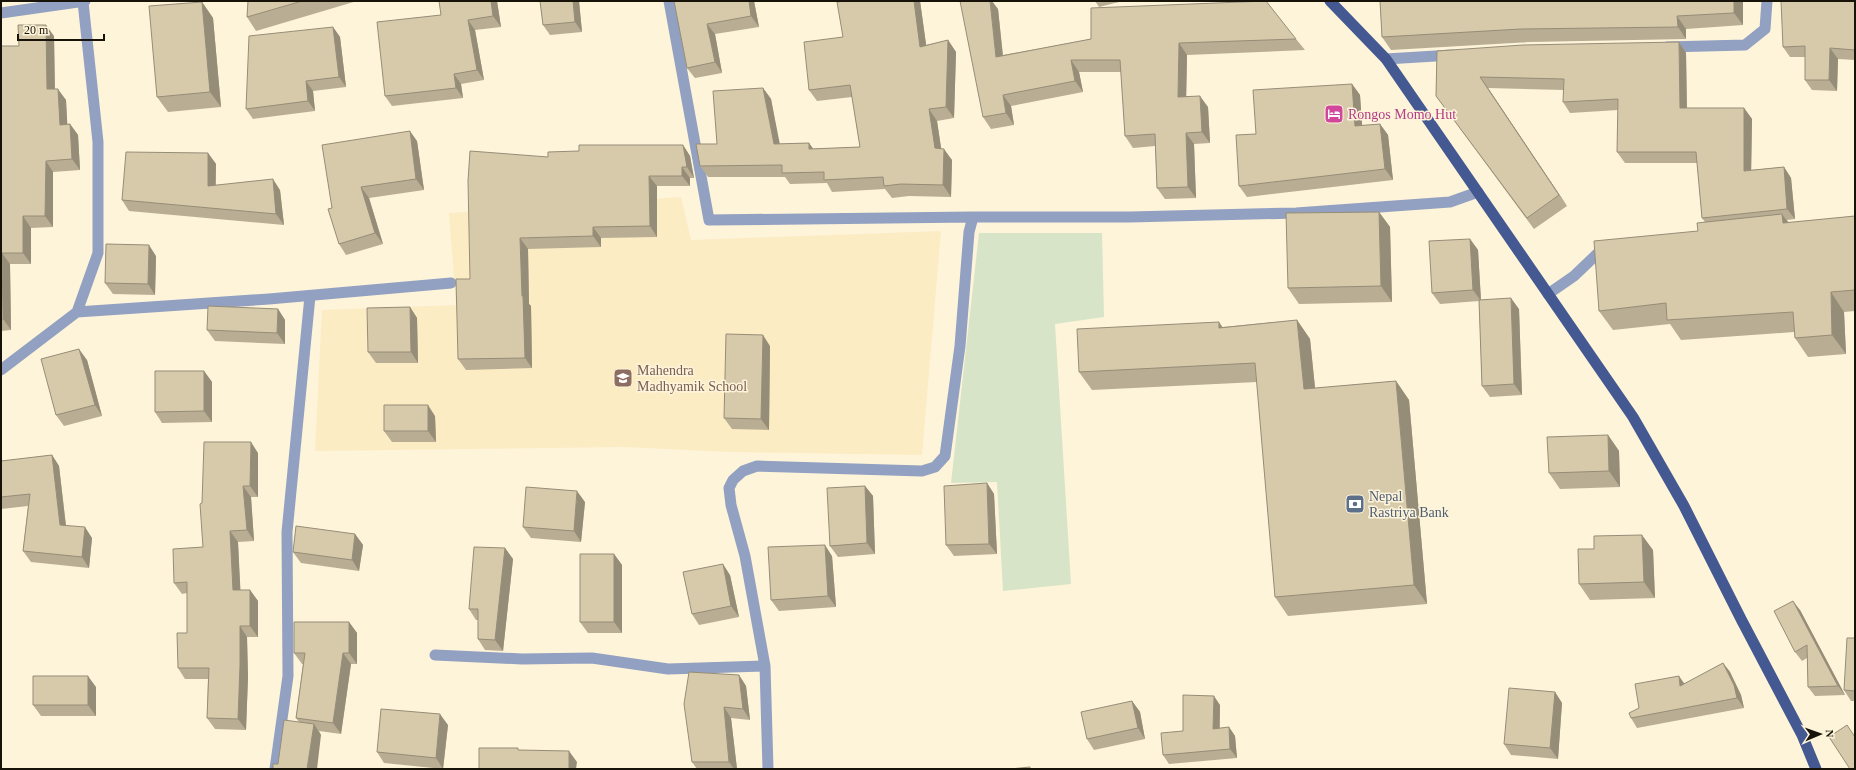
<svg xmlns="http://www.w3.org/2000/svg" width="1856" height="770" viewBox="0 0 1856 770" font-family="'Times New Roman',serif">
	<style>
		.built { fill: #fcecc4 }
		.green { fill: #d8e4c7 }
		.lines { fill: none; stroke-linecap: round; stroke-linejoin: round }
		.minor { stroke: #92a0c1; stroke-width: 11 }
		.primary { stroke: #445891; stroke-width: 11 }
		.wall { fill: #b9ae93 }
		.shaded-wall { fill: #968d78 }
		.building { fill: #d7caab; stroke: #968d78 }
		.labels { text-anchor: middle; stroke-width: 3; stroke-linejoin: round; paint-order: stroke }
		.hotel-label { font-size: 14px; fill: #b23c85; stroke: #fef4da; text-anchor: start }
		.education-label { font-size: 14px; fill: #785e54; stroke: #fef4da; text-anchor: start }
		.service-label { font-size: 14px; fill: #4e5e75; stroke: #fef4da; text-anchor: start }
	</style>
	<rect width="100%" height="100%" fill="#fef4da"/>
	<path class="built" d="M681 197 691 240 941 231 922 455 728 452 625 447 315 451 322 310 456 305 449 213Z"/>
	<path class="green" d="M979 233H1102L1104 317 1055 324 1071 584 1003 591 997 482 951 483Z"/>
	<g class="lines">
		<path class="minor" d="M669 1 709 220 973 217
			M1 13 85 1
			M1667 47 1745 45 1765 29 1767 1
			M1386 59 1452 55
			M1548 294 1574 276 1597 254 1609 252
			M77 312 269 299 451 283
			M1 370 77 312 98 253V142L83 2
			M435 655 522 659 592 658 668 669 765 666
			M275 769 288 676 287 532 310 296
			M768 769 765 666 745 556 731 505 729 488 733 480 743 471 757 466 922 471 935 467 945 456 960 346 969 232 973 217H1130L1296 213 1450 202 1478 192"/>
		<path class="primary" d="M1330 1 1386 59 1633 417 1684 506 1741 619 1802 735 1816 769"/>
	</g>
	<path class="wall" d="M248 1H357L256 31 247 17Z
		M497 1 501 27 475 30 484 80 461 84 463 98 392 106 385 96 441 15Z
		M540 1H579L582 32 550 35 543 25Z
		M674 1H754L759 27 715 34 722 73 695 78 687 68Z
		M846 1H920L926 45 948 40 956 52 954 118 937 121 941 149 952 160 951 197 909 196 892 198 885 189 832 192 827 183 790 184 785 177H708L700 166 717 144 763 88 771 99 779 144 809 143 813 149 860 147 852 97 817 101 809 90 843 37Z
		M1095 1H1123L1099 7Z
		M1380 1H1743V25L1686 29V39L1530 42 1391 50 1382 37Z
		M1855 1V60L1838 59 1837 91 1812 90 1805 80V57H1790L1783 47Z
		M202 2 213 18 221 107 168 112 157 97Z
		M998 9 1003 55 1091 39H1296L1305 50 1187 55 1186 96 1208 107 1210 143 1194 144 1196 198 1165 199 1157 188 1155 146 1133 148 1125 136 1121 72H1079L1083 92 1011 106 1014 125 991 129 983 117Z
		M333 27 340 37 346 87 313 91 315 111 253 119 246 109Z
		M54 36 55 89 66 100 67 124H70L78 135 80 170 53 172V227L31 228V264H10L11 330 1 331V46H19Z
		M1679 42 1686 53 1687 108H1744L1752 119 1751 170 1784 167 1791 178 1795 219 1787 220 1789 223 1855 216V311L1844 312 1846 354 1808 357 1795 338 1794 332 1681 340 1670 324 1613 330 1599 311 1698 231 1705 222 1702 218 1697 163H1625L1617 152 1618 110 1570 113 1563 102 1564 90 1488 88 1567 206 1534 229 1436 96 1437 51Z
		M1352 84 1360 95 1362 126 1380 124 1388 135 1393 180 1247 197 1239 186 1256 134Z
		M417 141 424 190 369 198 383 244 346 255 339 244 332 208Z
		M683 145 690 156 694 178H690V186H657V237L601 238V247L528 249 529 304 531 306 532 368 466 370 458 359 470 279 548 157 579 151Z
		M208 153 216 164V185L280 190 284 225 129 211 122 200Z
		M1379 212 1390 227 1392 302 1299 304 1288 288Z
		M1470 239 1478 250 1481 300 1519 309 1522 395 1490 397 1482 386 1479 301 1440 304 1432 293Z
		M156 256 155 295 113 294 105 283Z
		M410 307 417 318 418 363H376L368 352Z
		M278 309 285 320V344L215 341 207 330Z
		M1297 320 1310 339 1315 388 1396 381 1409 400 1427 604 1288 616 1275 597 1257 382 1092 390 1079 372 1223 327Z
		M770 346 769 430 732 429 724 418Z
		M87 360 102 416 64 426 56 415Z
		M204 371 212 382V422L162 423 155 412Z
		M435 416 436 442H392L384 431Z
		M1608 435 1619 451 1620 487 1560 489 1549 473Z
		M258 453V497H251L254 541 238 542 240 590H250L258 601V637H247L248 677 246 730 215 729 207 718 208 679H185L178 668 187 633V593L182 594 174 583 203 547 202 503Z
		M52 455 59 466 66 525 92 538 89 568 31 562 23 551 28 506 1 509V461Z
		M987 483 994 494 997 554 954 556 946 545Z
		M865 486 873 496 875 554 838 557 830 546Z
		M585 502 581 542 531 538 523 527Z
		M355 534 363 545 359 571 301 563 293 552Z
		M505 548 513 559 503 651 485 650 478 639V620H476L469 609Z
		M1653 550 1655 598 1590 600 1579 584Z
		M614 554 622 565V633H588L580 622Z
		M832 556 836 607 779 611 771 600Z
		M730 575 739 617 699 625 692 614Z
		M1800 610 1845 695 1815 696 1808 687 1807 658 1802 661 1795 652Z
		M349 622 357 633V664H351L341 734 319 731 321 735 278 764 299 722 296 718 303 664H302L294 653Z
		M1855 638V701H1851L1844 690Z
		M1723 663 1730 672 1741 695 1744 708 1637 728 1631 718 1684 684Z
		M739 675 746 686 750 720 731 718 737 769H697L692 762Z
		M96 687V716H41L33 705Z
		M1555 692 1562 703 1558 759 1511 755 1504 744Z
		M1132 701 1140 712 1145 739 1094 750 1087 739Z
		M1220 705V728L1229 727 1235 736 1237 758 1169 764 1163 755 1183 731Z
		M448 725 443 769 384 763 377 752Z"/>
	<path class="shaded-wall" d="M491 1H497L501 27 493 16Z
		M573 1H579L582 32 575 22Z
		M749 1H754L759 27 751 16Z
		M914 1H920L928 58 920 47Z
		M990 1H992L998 9 1004 68 996 57Z
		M1734 1H1743V25L1734 13Z
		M202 2 213 18 221 107 210 92Z
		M1677 16 1686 29V39L1678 27Z
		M468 20 475 30 484 80 477 70Z
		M707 24 715 34 722 73 715 62Z
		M46 25 54 36 55 101 47 89Z
		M333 27 340 37 346 87 339 77Z
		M948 40 956 52 954 118 946 107Z
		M1679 42 1686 53 1687 119 1680 108Z
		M1179 43 1187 55 1186 108 1178 97Z
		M1830 48 1838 59 1837 91 1829 80Z
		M1071 60 1079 72 1083 92 1075 81Z
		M454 74 461 84 463 98 456 88Z
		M1480 77 1488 88 1567 206 1559 195Z
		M306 81 313 91 315 111 308 101Z
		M1352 84 1360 95 1363 137 1355 126Z
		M763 88 771 99 782 155 774 144Z
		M58 89 66 100 68 136 60 125Z
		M1003 95 1011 106 1014 125 1006 113Z
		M1200 96 1208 107 1210 143 1202 132Z
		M1744 108 1752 119 1751 182 1744 171Z
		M929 109 937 121 943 160 935 148Z
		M70 124 78 135 80 170 72 159Z
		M1380 124 1388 135 1393 180 1385 169Z
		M410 131 417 141 424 190 416 179Z
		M1186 133 1194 144 1196 198 1188 187Z
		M809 143 817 154 809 149Z
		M683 145 690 156 694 178 687 167Z
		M944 149 952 160 951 197 943 185Z
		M208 153 216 164 215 197 208 186Z
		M46 161 53 172V227L45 216Z
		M682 167 690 178V186L682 176Z
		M1784 167 1791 178 1795 219 1787 209Z
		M649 176 657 186V237L650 226Z
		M273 179 280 190 284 225 276 214Z
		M361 187 369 198 383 244 375 233Z
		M1379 212 1390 227 1392 302 1381 286Z
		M1782 214 1796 233 1783 223Z
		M23 216 31 228V264L23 253Z
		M593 227 601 238V247L593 236Z
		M520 238 528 249 529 304 531 306 532 368 525 358 522 296Z
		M1470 239 1478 250 1481 301 1473 290Z
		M149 245 156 256 155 295 148 284Z
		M2 253 10 264 11 330 3 319Z
		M1831 292 1844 312 1846 354 1832 335Z
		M1511 298 1519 309 1522 395 1514 384Z
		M410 307 417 318 418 363 411 352Z
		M278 309 285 320V344L277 333Z
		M1297 320 1310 339 1317 407 1304 389Z
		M1219 322 1232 341 1219 328Z
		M763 335 770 346 769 430 761 419Z
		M79 349 87 360 102 416 95 405Z
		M204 371 212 382V422L204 411Z
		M1396 381 1409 400 1427 604 1414 585Z
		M428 405 435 416 436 442 428 431Z
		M1608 435 1619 451 1620 487 1609 471Z
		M251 442 258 453V497L250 486Z
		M52 455 59 466 67 536 60 525Z
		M987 483 994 494 997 554 989 544Z
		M243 486 251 497 254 541 247 530Z
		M865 486 873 496 875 554 867 543Z
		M577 491 585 502 581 542 574 531Z
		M85 527 92 538 89 568 82 557Z
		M230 531 238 542 241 601 233 590Z
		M355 534 363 545 359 571 352 560Z
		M1642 535 1653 550 1655 598 1644 582Z
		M825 545 832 556 836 607 828 596Z
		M505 548 513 559 503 651 495 640Z
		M614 554 622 565V633L614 622Z
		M723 564 730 575 739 617 731 606Z
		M250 590 258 601V637L250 626Z
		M1793 601 1800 610 1845 695 1838 686Z
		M349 622 357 633V664L349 653Z
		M240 626 247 637 248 677 246 730 238 719Z
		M343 653 351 664 341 734 333 723Z
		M1723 663 1730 672 1741 695 1744 708 1737 698Z
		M739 675 746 686 750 720 743 709Z
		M88 676 96 687V716L88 705Z
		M1679 676 1686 686H1680Z
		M1555 692 1562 703 1558 759 1550 748Z
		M1214 696 1220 705 1219 738 1213 729Z
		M1132 701 1140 712 1145 739 1138 728Z
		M724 707 731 718 737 769H734L729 762Z
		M440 714 448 725 443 769 436 758Z
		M314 724 321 735 317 769H307Z
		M1229 727 1235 736 1237 758 1230 749Z
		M569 751 577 762 576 769H569Z"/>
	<path class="building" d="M248 1H302L247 17Z
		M439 1H491L493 16 468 20 477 70 454 74 456 88 385 96 377 22 441 15Z
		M540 1H573L575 22 543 25Z
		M674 1H749L751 16 707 24 715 62 687 68Z
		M846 1H914L920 47 948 40 946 107 929 109 935 148 944 149 943 185 901 184 884 186 883 177 824 180V172L782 173V165L700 166 696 144H717L713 91 763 88 774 144 809 143V149L860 147 850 85 809 90 804 42 843 37 837 2Z
		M960 1H990L996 57 1091 39V8L1266 1 1296 39 1179 43 1178 97 1200 96 1202 132 1186 133 1188 187 1157 188 1155 134 1125 136 1120 60H1071L1075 81 1003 95 1006 113 983 117Z
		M1380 1H1734V13L1677 16 1678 27 1521 29 1382 37Z
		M1781 1H1855V50L1830 48 1829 80H1805V46L1783 47Z
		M202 2 210 92 157 97 149 6Z
		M18 25H46L47 89H58L60 125 70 124 72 159 46 161 45 216H23V253H2L3 319H1V46H19Z
		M333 27 339 77 306 81 308 101 246 109 249 36Z
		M1679 42 1680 108H1744V171L1784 167 1787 209 1702 218 1696 152H1617L1618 99 1563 102 1564 79 1480 77 1559 195 1527 218 1436 96 1437 51 1523 45Z
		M1352 84 1355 126 1380 124 1385 169 1239 186 1236 135 1256 134 1253 90Z
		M410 131 416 179 361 187 375 233 339 244 328 209 332 208 322 145Z
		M579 145H683L687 167H682V176H649L650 226 593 227V236L520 238 522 296H523L525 358 458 359 456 279H470L468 181 470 151 548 157V152L579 151Z
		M126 152 208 153V186L273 179 276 214 122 200Z
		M1379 212 1381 286 1288 288 1286 213Z
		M1782 214 1783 223 1855 216V290L1831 292 1832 335 1795 338 1793 312 1667 320 1666 303 1599 311 1594 241 1698 231 1697 223Z
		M1470 239 1473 290 1432 293 1429 241Z
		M106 244 149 245 148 284 105 283Z
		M1511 298 1514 384 1482 386 1479 300Z
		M208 306 278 309 277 333 207 330Z
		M410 307 411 352H368L367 308Z
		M1297 320 1304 389 1396 381 1414 585 1275 597 1255 363 1079 372 1077 329 1219 322V328Z
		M726 334 763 335 761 419 724 418Z
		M79 349 95 405 56 415 41 359Z
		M155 371H204V411L155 412Z
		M384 405H428V431H384Z
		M1608 435 1609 471 1549 473 1547 437Z
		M204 442H251L250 486H243L247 530 230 531 233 590H250V626H240V666L238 719 207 718 209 668H178L177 633H187V582L174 583 173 549 203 547 200 504 202 503Z
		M52 455 60 525 85 527 82 557 23 551 30 494 1 497V461Z
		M987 483 989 544 946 545 944 486Z
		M865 486 867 543 830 546 827 488Z
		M526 487 577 491 574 531 523 527Z
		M296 526 355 534 352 560 293 552Z
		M1642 535 1644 582 1579 584 1578 549H1594V536Z
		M825 545 828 596 771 600 768 547Z
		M474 547 505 548 495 640 478 639V609H469Z
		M580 554H614V622H580Z
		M723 564 731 606 692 614 683 572Z
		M1793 601 1838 686 1808 687 1807 645 1795 652 1774 611Z
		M294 622H349V653H343L333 723 296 718 305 653H294Z
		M1847 638H1855V691L1844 690Z
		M1723 663 1734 685 1737 698 1631 718 1629 713 1639 708 1635 684 1679 676 1680 686Z
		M689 672 739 675 743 709 724 707 729 762H692L684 704Z
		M33 676H88V705H33Z
		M1509 688 1555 692 1550 748 1504 744Z
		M1183 695 1214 696 1213 729 1229 727 1230 749 1163 755 1161 733 1183 731Z
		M1132 701 1138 728 1087 739 1081 712Z
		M381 709 440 714 436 758 377 752Z
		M284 720 314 724 307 769H273V764H278Z
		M1847 725 1855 737V769H1850L1829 737Z
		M479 748H518V750L569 751V769H479Z
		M1030 767V769H1010Z"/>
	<defs>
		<g id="hotel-square" transform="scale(1)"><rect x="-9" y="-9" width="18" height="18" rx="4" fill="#d1479c" stroke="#fef4da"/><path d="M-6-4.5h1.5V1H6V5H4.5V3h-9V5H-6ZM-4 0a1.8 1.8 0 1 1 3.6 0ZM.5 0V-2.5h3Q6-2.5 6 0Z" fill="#fff"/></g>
		<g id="school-square" transform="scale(1)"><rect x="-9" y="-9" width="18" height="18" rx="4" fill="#8d6e63" stroke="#fef4da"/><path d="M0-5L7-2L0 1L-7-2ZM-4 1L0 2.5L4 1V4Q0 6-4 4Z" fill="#fff"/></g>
		<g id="bank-square" transform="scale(1)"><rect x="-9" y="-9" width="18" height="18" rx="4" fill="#5c6f8a" stroke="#fef4da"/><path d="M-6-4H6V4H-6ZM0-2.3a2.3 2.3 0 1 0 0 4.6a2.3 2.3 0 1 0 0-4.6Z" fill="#fff"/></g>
	</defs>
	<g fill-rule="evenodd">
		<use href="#hotel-square" x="1334" y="114"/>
		<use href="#school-square" x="623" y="378"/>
		<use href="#bank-square" x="1355" y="504"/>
	</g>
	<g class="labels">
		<g class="hotel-label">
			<text x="1348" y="119">Rongos Momo Hut</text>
		</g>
		<g class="education-label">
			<text x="637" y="375">Mahendra<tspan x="637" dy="16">Madhyamik School</tspan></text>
		</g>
		<g class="service-label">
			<text x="1369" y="501">Nepal<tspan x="1369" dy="16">Rastriya Bank</tspan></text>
		</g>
	</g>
	<rect width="1856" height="770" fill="none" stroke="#181308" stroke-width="4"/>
	<g transform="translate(1820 734) rotate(88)" stroke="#fef4da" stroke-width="3" paint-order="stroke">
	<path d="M0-3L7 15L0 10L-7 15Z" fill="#181308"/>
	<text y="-6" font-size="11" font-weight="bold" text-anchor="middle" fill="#181308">N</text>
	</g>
	<path d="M18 34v6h86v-6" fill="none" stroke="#181308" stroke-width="2"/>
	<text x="24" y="34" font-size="12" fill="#181308" stroke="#fef4da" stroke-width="3" paint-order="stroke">20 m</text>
</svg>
